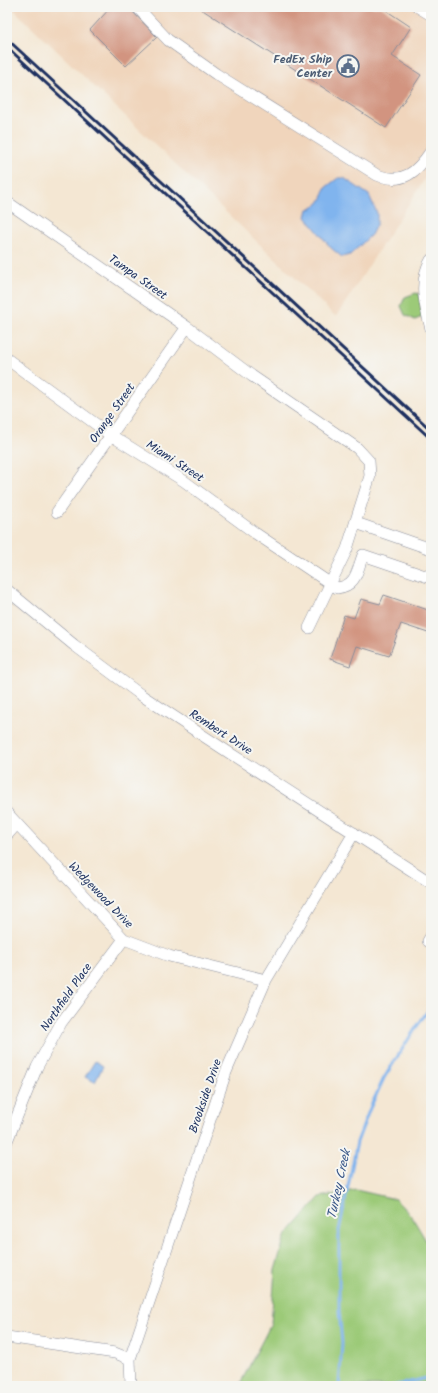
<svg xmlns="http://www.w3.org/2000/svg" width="438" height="1393" viewBox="0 0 438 1393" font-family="Kalam,sans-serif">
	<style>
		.built { fill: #f0d5bc }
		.green { fill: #9cca78; stroke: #5c7c6b }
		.water { fill: #80b4ee; stroke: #4e72a6 }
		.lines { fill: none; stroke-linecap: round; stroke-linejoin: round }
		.stream { stroke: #80b4ee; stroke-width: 3 }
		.building { fill: #d29480 }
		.minor-casing { stroke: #888b98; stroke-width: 12 }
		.minor { stroke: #fff; stroke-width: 11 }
		.rail { stroke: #1b2f5e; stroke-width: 3 }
		.labels { text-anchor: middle; stroke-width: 4; stroke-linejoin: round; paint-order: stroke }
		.service-label { font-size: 12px; font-weight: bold; fill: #4e5e75; stroke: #f6f6f2; text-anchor: end }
		.street-label { font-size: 12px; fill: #1b2f5e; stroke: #f6f6f2 }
		.water-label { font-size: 13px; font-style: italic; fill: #395789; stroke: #f6f6f2 }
	</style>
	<rect width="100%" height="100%" fill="#f6f6f2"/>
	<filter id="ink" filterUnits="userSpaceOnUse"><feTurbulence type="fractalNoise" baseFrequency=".025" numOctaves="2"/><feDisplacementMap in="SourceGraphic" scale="8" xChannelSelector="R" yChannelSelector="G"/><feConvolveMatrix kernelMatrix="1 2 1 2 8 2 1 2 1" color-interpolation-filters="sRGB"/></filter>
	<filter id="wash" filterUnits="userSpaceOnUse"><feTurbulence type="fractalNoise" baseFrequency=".012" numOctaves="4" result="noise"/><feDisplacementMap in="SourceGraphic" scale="16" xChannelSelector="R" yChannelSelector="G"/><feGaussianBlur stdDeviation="0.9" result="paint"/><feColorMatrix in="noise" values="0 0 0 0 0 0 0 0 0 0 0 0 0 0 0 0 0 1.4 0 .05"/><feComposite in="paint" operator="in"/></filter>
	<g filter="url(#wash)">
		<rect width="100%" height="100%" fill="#f4e7d3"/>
		<path class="built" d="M11 7H431V169L336 317Z"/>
		<path class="green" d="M416 293 419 294 422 317 415 320 405 315 401 306 405 297Z
			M356 1190 395 1199 412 1217 431 1249V1386H239L271 1324 275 1270 285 1237 320 1197Z"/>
		<path class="water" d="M338 178H344L369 195 377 213V223L371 235 350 255 342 257 331 248 306 217 308 209C318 208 324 197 325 188Z
			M95 1061 103 1066 95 1082 85 1077Z"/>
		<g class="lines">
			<path class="stream" d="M339 1386 342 1343 339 1311V1231L357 1142 370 1108 384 1078 411 1035 431 1006
				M393 1386 431 1377"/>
		</g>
		<g id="blocks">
			<path class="building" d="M111 7H128L157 37 126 66 90 30Z
				M198 7H381L411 27 392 56 421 75 386 128Z
				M384 595 431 611V634L401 624 389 656 357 646 350 666 330 659 344 615 354 618 361 599 380 604Z"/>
		</g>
	</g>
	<g filter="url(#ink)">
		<use href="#blocks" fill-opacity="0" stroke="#888b98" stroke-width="1"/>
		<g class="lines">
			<g class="minor-casing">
				<path id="minor" d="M137 7 168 40 216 74 377 175C403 185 417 172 431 151
					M418 7 431 15
					M7 202 187 327 252 376 357 448 369 461 370 476 347 549 309 628
					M431 260C418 281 425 307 431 329
					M7 359 112 436 184 481 255 533 337 588C357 586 357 570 363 555L431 578
					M57 512 187 327
					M356 523 431 549
					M7 590 74 645 141 695 228 752 431 883
					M7 813 124 939 169 956 266 980
					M7 835 17 824
					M431 936 428 941 431 943
					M7 1141 37 1067 61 1023 124 939
					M7 1337 115 1353 130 1359
					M131 1386 130 1359 226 1072 266 980 354 833"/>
			</g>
			<use href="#minor" class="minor"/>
			<path class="rail" d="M7 39 431 430
				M7 47 431 439"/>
		</g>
	</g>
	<defs>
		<g id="civic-ring" transform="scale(1.15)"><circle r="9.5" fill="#f6f6f2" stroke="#5c6f8a" stroke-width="1.5"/><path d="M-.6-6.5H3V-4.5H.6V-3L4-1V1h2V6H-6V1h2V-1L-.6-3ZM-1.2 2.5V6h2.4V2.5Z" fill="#5c6f8a"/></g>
	</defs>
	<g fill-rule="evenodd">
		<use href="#civic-ring" x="348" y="66"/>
	</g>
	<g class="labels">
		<g class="service-label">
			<text x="332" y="63">FedEx Ship<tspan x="332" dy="14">Center</tspan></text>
		</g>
		<g class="street-label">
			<text transform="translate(138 277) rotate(35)" y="4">Tampa Street</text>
			<text transform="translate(112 413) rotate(-55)" y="4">Orange Street</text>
			<text transform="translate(175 461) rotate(33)" y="4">Miami Street</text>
			<text transform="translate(221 732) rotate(33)" y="4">Rembert Drive</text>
			<text transform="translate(101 895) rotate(46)" y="4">Wedgewood Drive</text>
			<text transform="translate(66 997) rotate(-55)" y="4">Northfield Place</text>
			<text transform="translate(205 1096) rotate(-71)" y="4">Brookside Drive</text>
		</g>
		<g class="water-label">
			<text transform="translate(338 1184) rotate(-78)" y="5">Turkey Creek</text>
		</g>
	</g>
	<rect width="438" height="1393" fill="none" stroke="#f6f6f2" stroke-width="24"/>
</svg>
